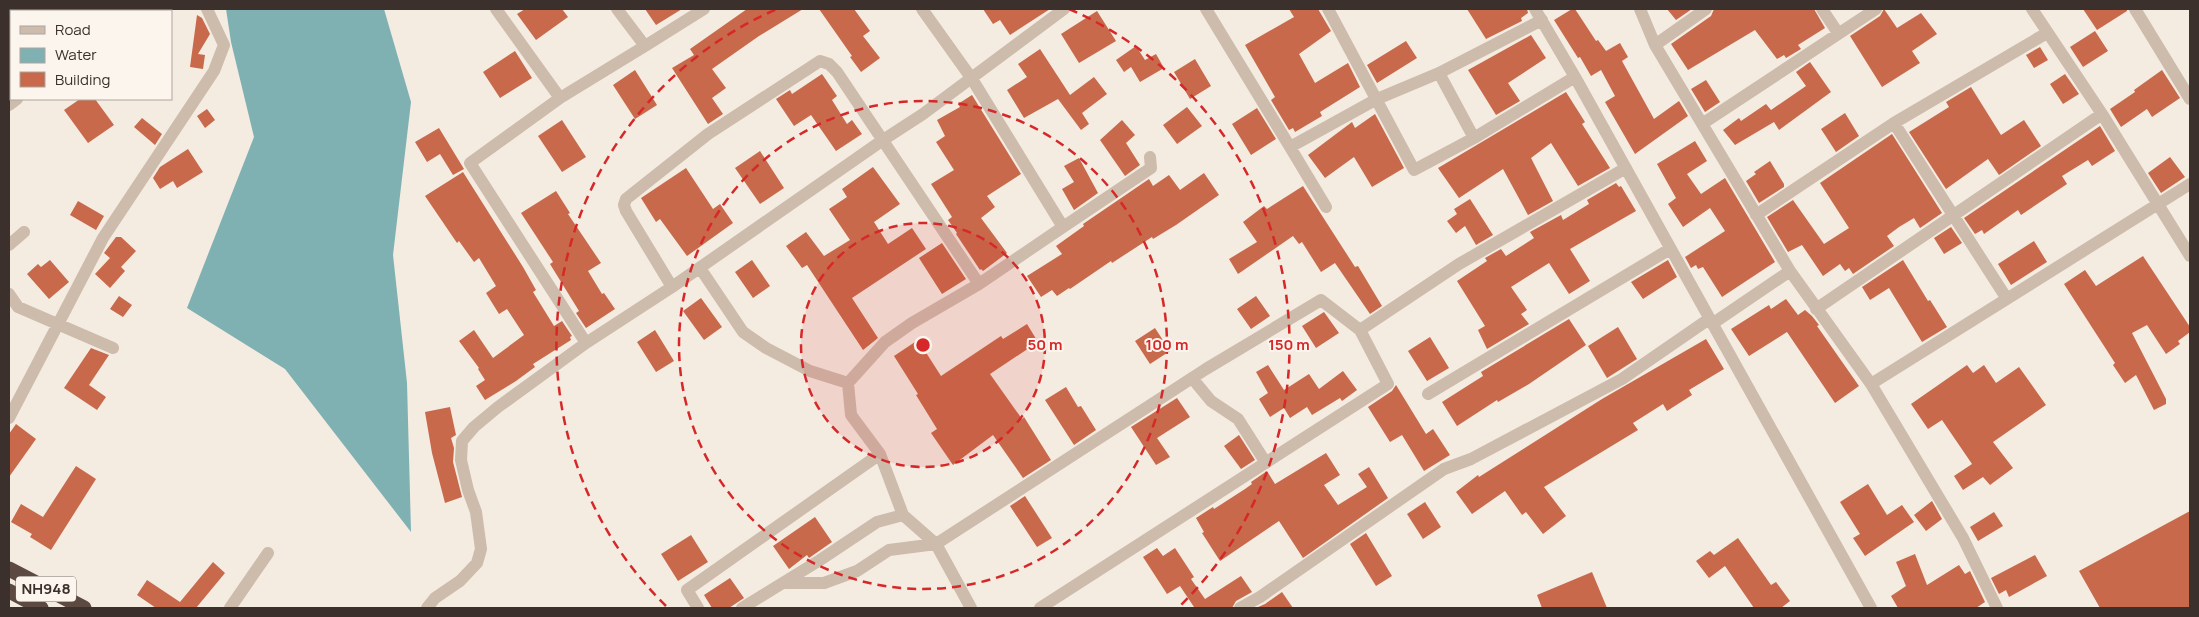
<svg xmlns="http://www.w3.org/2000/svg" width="2199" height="617" viewBox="0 0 2199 617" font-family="Manrope,sans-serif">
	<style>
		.water { fill: #7fb0b2 }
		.building { fill: #c8694b }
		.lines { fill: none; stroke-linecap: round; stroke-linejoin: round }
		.street { stroke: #cdbbac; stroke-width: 12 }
		.highway { stroke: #5c4a42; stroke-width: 15 }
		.ring { fill: none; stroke: #d62828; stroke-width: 2.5; stroke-dasharray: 9 6 }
		.labels { text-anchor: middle; stroke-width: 4; stroke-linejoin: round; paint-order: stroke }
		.shield { fill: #fbf5ee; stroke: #756b66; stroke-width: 1 }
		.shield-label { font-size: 15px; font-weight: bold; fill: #3b302b }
		.centre { fill: #d62828; stroke: #fbf5ee; stroke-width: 2.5 }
		.ring-label { font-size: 15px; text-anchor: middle; font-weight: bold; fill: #d62828; stroke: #fbf5ee; stroke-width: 4; stroke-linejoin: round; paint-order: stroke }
	</style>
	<rect width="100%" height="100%" fill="#f4ebe1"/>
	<path class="water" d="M226 9H384L411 102 393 255 407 383 411 532 285 369 187 308 254 137 231 42Z"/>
	<path class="building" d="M525 9H562L568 17 536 40 517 14Z
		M645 9H682L656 25Z
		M747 9H803L759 36 712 69 726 88 712 98 723 114 708 124 672 68 694 55 690 49Z
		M819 9H854L870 31 863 36 880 58 861 72 850 57 852 56Z
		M983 9H1050L1010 35 1000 20 993 24Z
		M1289 9H1318L1331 31 1299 54 1315 83 1348 63 1360 87 1320 112 1322 116 1295 132 1293 128 1289 130 1271 100 1275 97 1245 45 1294 17Z
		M1467 9H1527L1528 13 1521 18 1522 21 1486 39Z
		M1572 9H1575L1596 41 1598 40 1606 51 1620 43 1628 57 1622 61 1654 119 1679 101 1688 116 1635 154 1605 102 1615 96 1601 70 1591 76 1580 57 1578 58 1554 20Z
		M1667 9H1692L1676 20Z
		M1714 9H1814L1825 28 1798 45 1801 49 1786 58 1784 55 1777 59 1755 30 1688 70 1671 44 1711 16Z
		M1884 9 1897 28 1921 13 1937 34 1912 51 1920 63 1882 87 1850 36 1880 16Z
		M2083 9H2127V11L2097 30Z
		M1097 11 1116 41 1079 63 1061 34Z
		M197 15 202 18 210 34 198 54 205 55 203 69 190 67Z
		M2095 31 2108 51 2083 67 2070 47Z
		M1531 35 1546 58 1508 83 1520 101 1496 115 1468 70Z
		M1406 41 1417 58 1377 83 1367 65Z
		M1136 46 1145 60 1156 54 1164 68 1140 82 1131 67 1124 72 1116 60Z
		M2040 47 2048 60 2034 68 2026 55Z
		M1040 49 1070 95 1094 77 1107 94 1082 113 1089 124 1081 130 1058 99 1024 118 1007 90 1027 77 1018 64Z
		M515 51 532 78 500 98 483 72Z
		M1195 59 1211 86 1190 99 1174 72Z
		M1810 62 1831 92 1779 130 1774 122 1735 145 1723 130 1739 118 1741 121 1766 104 1771 110 1806 86 1796 72Z
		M635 70 657 105 635 119 613 85Z
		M2162 70 2180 98 2152 117 2147 109 2121 127 2110 109 2135 92 2134 90Z
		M822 74 837 96 832 100 847 124 852 120 862 134 836 151 811 115 794 126 776 99 790 90 792 94Z
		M2065 74 2079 94 2063 104 2050 84Z
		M1706 80 1720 102 1705 112 1691 89Z
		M1971 87 2001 135 2024 120 2041 146 1999 175 1988 159 1946 189 1909 132 1949 107 1946 102Z
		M1566 92 1585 122 1582 124 1610 168 1578 186 1551 143 1531 158 1553 201 1528 215 1503 169 1459 198 1438 168Z
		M972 95 1021 174 987 196 995 207 981 218 1007 253 983 271 981 269 980 270 956 234 957 233 948 220 952 217 931 184 954 170 936 142 945 136 937 120 960 107 958 104Z
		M80 99H95L114 125 88 143 64 110Z
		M1187 107 1202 126 1177 144 1163 125Z
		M1257 108 1276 139 1251 155 1232 124Z
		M207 109 215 120 205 128 197 116Z
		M1845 113 1859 136 1836 152 1821 129Z
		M1375 114 1404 168 1372 187 1354 157 1325 178 1308 155 1352 122 1355 128Z
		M142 118 162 134 155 145 134 127Z
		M562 120 586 157 562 172 538 136Z
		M1122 120 1135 135 1126 143 1140 165 1125 176 1100 140Z
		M2100 126 2115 151 2092 166 2088 160 2062 176 2067 184 2021 215 2018 210 1984 234 1982 230 1975 234 1964 218Z
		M439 128 464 169 453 175 440 154 427 162 415 142Z
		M1892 134 1942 213 1920 228 1914 218 1899 227 1887 236 1894 246 1853 274 1849 268 1845 271 1840 264 1823 276 1802 245 1788 252 1767 217 1793 200 1824 244 1849 228 1820 183Z
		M1695 141 1707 161 1687 174 1701 194 1725 178 1775 262 1722 297 1703 267 1698 269 1696 265 1691 268 1685 257 1725 231 1710 208 1683 227 1668 204 1676 198 1657 164Z
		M188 149 203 172 177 188 173 181 160 189 153 178 160 167Z
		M760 151 784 188 760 204 735 168Z
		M2170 157 2185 177 2161 193 2148 173Z
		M1079 158 1098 193 1074 210 1062 189 1074 182 1064 166Z
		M1770 161 1784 184V187L1759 203 1746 181 1756 174 1754 172Z
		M873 167 900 204 874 222 888 244 912 228 926 249 852 298 878 338 863 350 807 265 802 268 786 246 806 232 824 256 850 240 829 209 847 197 842 189Z
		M686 168 713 209 720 204 733 223 687 256 660 219 656 222 641 198Z
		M463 172 523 267 536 290 533 292 554 326 562 321 572 336 570 337 571 340 533 364 535 367 516 381 485 400 476 386 485 380 478 369 479 368 459 341 474 330 493 358 524 335 507 309 499 314 486 293 496 286 479 258 474 262 459 241 457 243 425 196Z
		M1204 173 1219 195 1176 225 1153 239 1152 237 1112 263 1111 261 1070 289 1069 288 1057 296 1052 290 1041 297 1027 276 1062 254 1056 246 1084 226 1083 224 1149 179 1153 186 1169 175 1180 190Z
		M1616 183 1619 187 1621 186 1636 211 1570 249 1590 281 1569 294 1549 263 1511 287 1527 310 1521 314 1529 324 1487 349 1478 330 1485 326 1457 281 1487 261 1485 258 1501 249 1506 256 1534 238 1530 232 1561 215 1563 220 1589 204 1587 200Z
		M1303 186 1355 267 1358 266 1382 306 1370 314 1335 263 1321 272 1302 242 1299 244 1293 236 1238 274 1229 259 1257 242 1243 222 1264 206 1267 209Z
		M556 191 570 213 568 214 601 263 588 271 602 294 604 293 615 309 586 328 576 313 579 311 550 264 553 262 521 213Z
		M1470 199 1493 235 1476 245 1465 226 1456 233 1447 221 1457 214 1454 209Z
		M78 201 104 216 96 230 70 215Z
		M1951 227 1962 243 1944 254 1934 238Z
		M116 237H121L136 251 121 267 125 271 110 288 95 274 110 258 104 253Z
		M2034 241 2047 262 2011 285 1998 264Z
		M942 243 966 279 942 294 919 258Z
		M2143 256 2190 327V332L2178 341 2180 344 2166 354 2147 325 2132 333 2166 399V404L2154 410 2136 375 2125 383 2113 365 2115 363 2064 284 2085 270 2096 286Z
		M50 260 69 282 49 299 27 274 38 264 41 267Z
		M752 260 770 286 753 298 735 272Z
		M1668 260 1677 277 1643 299 1631 282Z
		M1903 260 1928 301 1930 300 1947 327 1922 342 1889 288 1870 300 1862 287Z
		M119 296 132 305 123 317 110 309Z
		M1256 296 1270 316 1251 329 1237 309Z
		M701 298 722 327 704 340 683 311Z
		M1786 299 1798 315 1805 310 1812 316 1819 325 1817 326 1859 386 1835 403 1787 332 1749 356 1731 329 1769 305 1771 309Z
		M1324 312 1339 333 1316 348 1302 326Z
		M1569 319 1586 345 1529 384 1498 402 1497 400 1457 426 1442 402 1483 376 1481 372Z
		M1027 324 1038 342 990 374 1022 419 1024 417 1051 460 1023 478 993 435 953 465 931 433 937 429 916 395 918 394 894 356 918 340 941 376 1001 336 1003 339Z
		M1618 327 1637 359 1607 378 1588 346Z
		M1155 328 1170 351 1150 364 1135 341Z
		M655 330 674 361 656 372 637 342Z
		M1430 337 1449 368 1427 381 1408 351Z
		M1706 339 1724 369 1689 390 1692 395 1667 411 1663 404 1633 423 1638 430 1544 487 1566 516 1543 534 1526 512 1522 515 1505 491 1472 514 1456 492 1478 475 1479 477 1602 399Z
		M91 348 109 355 89 385 106 397 97 410 64 388Z
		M1268 365 1284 390 1309 374 1319 389 1343 371 1357 390 1342 401 1340 398 1312 415 1307 407 1290 418 1284 408 1270 417 1259 399 1268 393 1256 372Z
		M1967 365 1973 373 1984 365 1996 383 2019 367 2046 405 1993 442 2013 468 1990 485 1983 477 1963 490 1954 476 1972 464 1942 420 1928 429 1911 404Z
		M1396 385 1426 434 1433 429 1450 455 1424 471 1402 435 1390 442 1368 407 1392 391Z
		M1066 387 1078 407 1081 406 1096 430 1074 445 1045 400Z
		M1177 398 1190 417 1157 438 1170 457 1156 465 1131 427Z
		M450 407 456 435 451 438 454 448 453 462 462 497 445 503 432 453 425 412Z
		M16 424 36 439 9 477V434Z
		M1239 435 1255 460 1241 469 1224 446Z
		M1326 453 1340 475 1324 485 1338 505 1367 487 1358 474 1369 467 1388 498 1303 558 1279 521 1220 561 1202 533 1204 532 1196 518 1213 507 1214 509 1245 489 1252 484 1251 482 1267 471 1275 484Z
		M76 466 96 479 51 550 30 537 32 534 11 522 21 504 43 517Z
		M1868 484 1887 515 1902 505 1914 522 1865 556 1853 538 1860 534 1840 502Z
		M1025 496 1052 538 1037 547 1010 506Z
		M1932 501 1942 519 1926 531 1914 515Z
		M1425 502 1441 527 1423 539 1407 514Z
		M2190 511V608H2100L2079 571Z
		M1994 512 2003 526 1978 541 1970 527Z
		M815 517 832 542 809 558 807 555 789 569 773 546Z
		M1366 533 1392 576 1376 586 1350 544Z
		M691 535 708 562 678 581 661 554Z
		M1738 538 1771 585 1776 582 1790 601 1781 608H1754L1725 566 1709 578 1696 561 1710 551 1714 555Z
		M1157 548 1163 556 1175 548 1194 577 1191 579 1205 599 1241 576 1252 592 1236 601 1232 608H1192L1194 607 1180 586 1167 594 1143 557Z
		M1915 554 1927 585 1959 565 1965 574 1970 571 1985 602 1976 608H1898L1891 596 1906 586 1896 562Z
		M2035 555 2047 576 2009 597 2006 590 1999 594 1991 578Z
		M213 562 225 573 196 608H156L137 595 147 580 180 602Z
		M1592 572 1607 608H1542L1537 595Z
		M730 578 744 598 729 608H712L704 595Z
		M1282 592 1293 608H1256L1265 604Z"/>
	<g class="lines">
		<path class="street" d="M496 9 560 98
			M922 9 972 79 1063 227 1151 168 1150 157
			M1206 9 1290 147 1377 99 1439 73 1542 20
			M1328 9 1414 170 1474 138 1575 77
			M1535 9 1575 77 1871 608
			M1640 9 1655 45 1790 271 1871 384 1963 538 1997 608
			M1822 9 1838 33
			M2032 9 2102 114 2190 256
			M2135 9 2190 99
			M118 11 119 9
			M1655 45 1706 9
			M645 46 704 9
			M9 51 11 50
			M1439 73 1474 138
			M9 105 17 99
			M1894 123 2007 299
			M1702 124 1876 9
			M1290 147 1326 207
			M1756 215 1894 123 2047 33
			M9 245 24 232
			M700 268 743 332 766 348 810 371 848 383
			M672 287 626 211 624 205 626 199 708 134 820 61 829 64 837 72 979 284
			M9 294 18 307 113 348
			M1816 309 2102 114
			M1712 324 1790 271
			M1360 330 1459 264 1626 168
			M586 343 470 163 560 98 645 46 617 9
			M1192 378 1211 401 1238 419 1266 463
			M1871 384 2190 184
			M1428 394 1670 249
			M9 418 103 238 214 71 224 45 207 9
			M783 583H824L857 571 889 550 936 544 1206 369 1321 300 1360 330 1388 384 1040 608
			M230 608 268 553
			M427 608 435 598 460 581 477 563 481 549 476 512 468 490 461 460 462 441 474 427 498 407 586 343 672 287 883 140 923 114 1064 9
			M698 608 687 590 880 454
			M742 608 820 560 877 522 903 515
			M971 608 936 544 903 515 880 454 851 415 848 383 885 342 912 323 979 284 1063 227
			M1240 608 1260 597 1444 469 1471 459 1622 379 1709 319"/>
		<path class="highway" d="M9 569 84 608
			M9 591 41 608"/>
	</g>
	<circle cx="923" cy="345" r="122" fill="#d62828" fill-opacity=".12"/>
	<g class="ring">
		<circle cx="923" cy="345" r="122"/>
		<circle cx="923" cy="345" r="244"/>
		<path d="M666 606A366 366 0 0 1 777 9M1069 9A366 366 0 0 1 1180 606"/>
	</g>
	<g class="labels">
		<rect class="shield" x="16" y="576.5" width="60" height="25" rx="4"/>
		<g class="shield-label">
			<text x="46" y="594">NH948</text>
		</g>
	</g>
	<circle cx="923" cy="345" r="8" class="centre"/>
	<g class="ring-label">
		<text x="1045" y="350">50 m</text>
		<text x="1167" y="350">100 m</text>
		<text x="1289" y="350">150 m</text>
	</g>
	<rect width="2199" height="617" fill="none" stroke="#3b302b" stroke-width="20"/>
	<rect x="10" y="10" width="162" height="90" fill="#fbf5ee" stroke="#aea6a0"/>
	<rect x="20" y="26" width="25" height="8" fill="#cdbbac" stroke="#aea6a0"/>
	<text x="55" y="35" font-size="15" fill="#3b302b">Road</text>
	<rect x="20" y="48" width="25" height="15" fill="#7fb0b2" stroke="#aea6a0"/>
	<text x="55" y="60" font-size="15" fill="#3b302b">Water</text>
	<rect x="20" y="72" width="25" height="15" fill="#c8694b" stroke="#aea6a0"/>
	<text x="55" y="85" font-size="15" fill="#3b302b">Building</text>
</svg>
